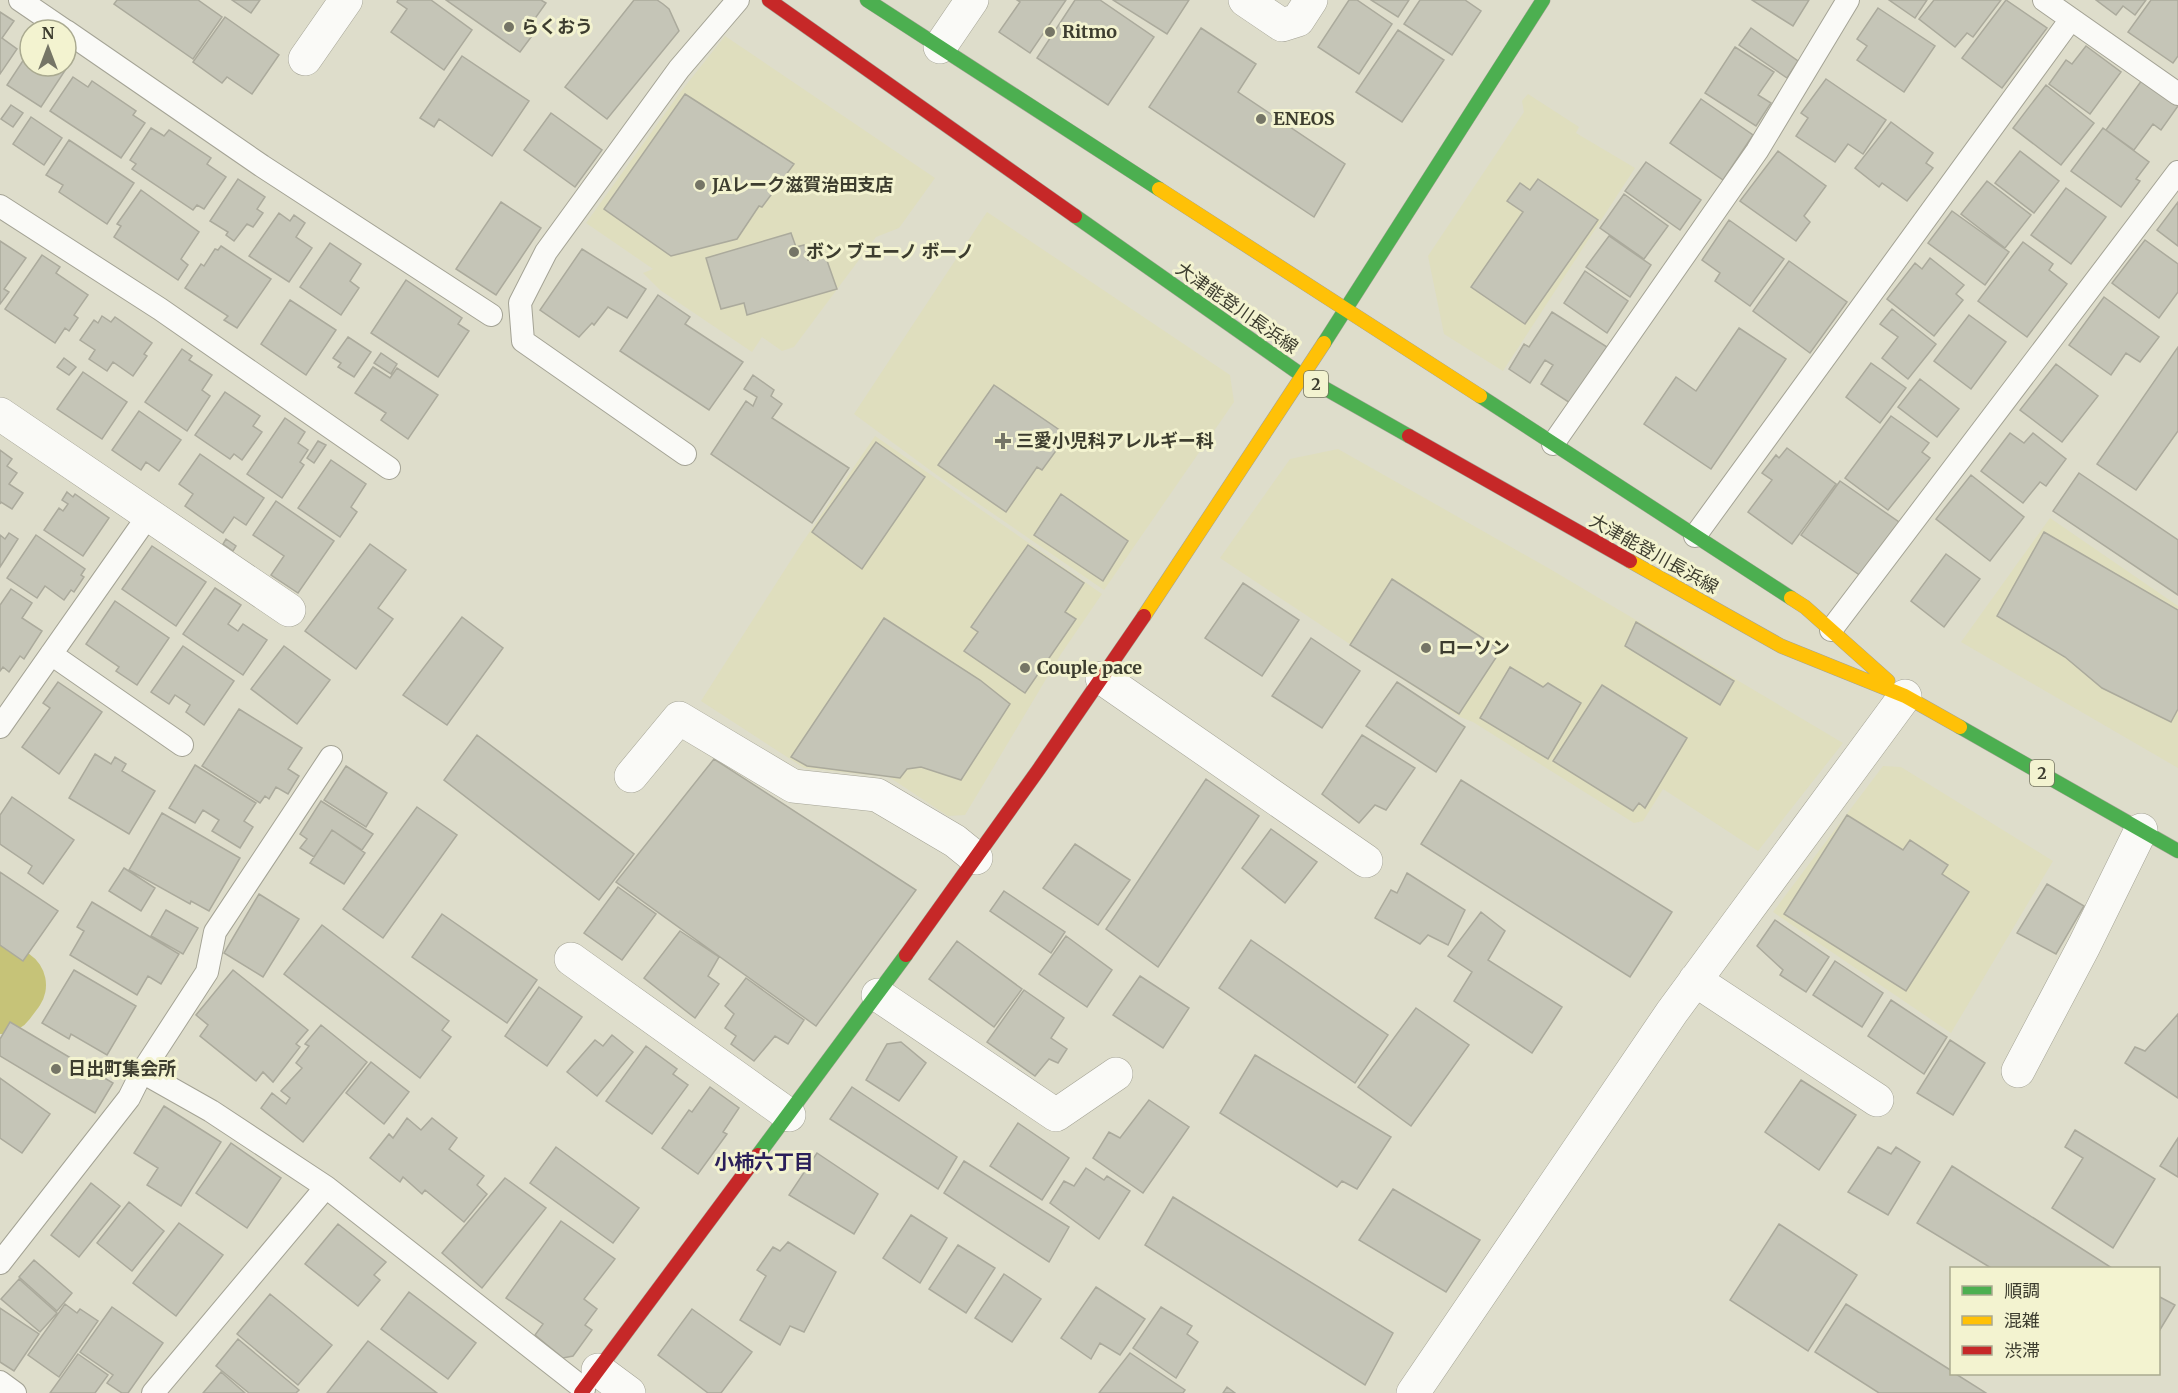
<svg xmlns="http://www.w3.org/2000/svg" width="2178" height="1393" viewBox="0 0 2178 1393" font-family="Merriweather,'Noto Sans JP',serif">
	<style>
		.built { fill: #dfdebe }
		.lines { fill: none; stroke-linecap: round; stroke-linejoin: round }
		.river { stroke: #c6c378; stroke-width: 74 }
		.building { fill: #c5c5b7; stroke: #abaa9c; stroke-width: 1.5 }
		.lane-casing { stroke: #a4a395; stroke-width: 24 }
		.street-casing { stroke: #a4a395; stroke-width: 34 }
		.fast-casing { stroke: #a4a395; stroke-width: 15 }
		.slow-casing { stroke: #a4a395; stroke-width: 15 }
		.jam-casing { stroke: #a4a395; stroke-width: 15 }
		.lane { stroke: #fafaf7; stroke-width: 22 }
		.street { stroke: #fafaf7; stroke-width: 33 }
		.fast { stroke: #4caf50; stroke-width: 14 }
		.slow { stroke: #ffc107; stroke-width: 14 }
		.jam { stroke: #c62828; stroke-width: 14 }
		.poi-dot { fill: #757566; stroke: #f3f3d0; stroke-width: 2 }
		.labels { text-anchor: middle; stroke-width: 6; stroke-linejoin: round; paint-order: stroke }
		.shield { fill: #f3f3d0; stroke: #74745f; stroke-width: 1.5 }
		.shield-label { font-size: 16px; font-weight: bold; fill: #3d3d2f }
		.poi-label { font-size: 18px; font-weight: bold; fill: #3d3d2f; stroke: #f3f3d0; text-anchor: start }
		.street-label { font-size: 18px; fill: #3d3d2f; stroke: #f3f3d0 }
		.neighbourhood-label { font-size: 20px; font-weight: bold; fill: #2b205a; stroke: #f3f3d0 }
	</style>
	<rect width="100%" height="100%" fill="#deddcb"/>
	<path class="built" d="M725 36 935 178 899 228 876 237 794 347 782 351 762 337 752 352 660 290 643 273 653 269 586 223 682 90Z
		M1528 94 1579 127 1576 133 1635 168 1503 371 1444 334 1428 256 1524 112 1522 101Z
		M987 212 1230 375 1234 402 1104 590 934 473 854 414Z
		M875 436 1102 594 1061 654 965 815 948 816 889 777 804 768 701 701 800 546Z
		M1338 449 1550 569 1843 743 1758 851 1663 789 1643 821 1634 823 1473 722 1460 717 1220 558 1290 459Z
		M2050 518 2178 606V768L1961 642Z
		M1883 766 1901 767 2053 861 1951 1033 1773 912Z"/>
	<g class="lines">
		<path class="river" d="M0 979 9 985 0 997"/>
	</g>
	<path class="building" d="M117 0H198L222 17 193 59 114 4Z
		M232 0H260L251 13Z
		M398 0H431L472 30 444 70 391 32 407 9 397 2Z
		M446 0H541L546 3 531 24 537 29 520 52Z
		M634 0H657L663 4 669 9 679 31 607 119 565 87Z
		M1017 0H1066L1030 53 999 32 1020 2Z
		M1075 0H1100L1154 37 1108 105 1037 58Z
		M1113 0H1189L1167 34Z
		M1349 0H1357L1392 24 1359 74 1318 47Z
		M1371 0H1409L1398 17Z
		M1420 0H1465L1481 11 1452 55 1404 24Z
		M1752 0H1809L1793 26Z
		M1889 0H1927L1915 18Z
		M1934 0H2001L1973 37 1967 33 1955 47 1919 19Z
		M2006 0 2047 28 2002 88 1962 58Z
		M2096 0H2146L2135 15 2123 6 2116 15Z
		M2151 0H2178V56L2173 63 2128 32Z
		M1878 8 1935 46 1904 92 1857 60 1867 46 1857 39Z
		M0 12 14 21 2 38 17 49 0 74Z
		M225 17 279 55 252 94 227 77 222 83 193 62Z
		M1201 28 1256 64 1238 92 1345 164 1314 217 1149 107Z
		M1751 28 1798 61 1787 78 1739 45Z
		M1398 30 1444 60 1402 122 1356 92Z
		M2086 46 2121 72 2090 114 2049 84 2066 60 2072 64Z
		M1735 47 1774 72 1758 95 1771 103 1756 126 1705 93Z
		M30 50V66H68L41 107 7 85Z
		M462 56 529 101 492 156 439 119 434 127 420 118Z
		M73 77 88 87 92 81 136 111 133 115 145 123 121 158 50 111Z
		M1826 79 1886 120 1863 154 1848 144 1835 162 1796 136 1808 118 1801 113Z
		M2142 80 2178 106 2161 130 2153 124 2134 150 2106 130Z
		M2046 85 2094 123 2061 165 2013 128Z
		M685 94 794 164 762 207 759 206 737 239 671 256 604 209Z
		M1701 99 1753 135 1723 180 1670 143Z
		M11 105 23 113 13 127 1 119Z
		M551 113 602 150 575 187 524 150Z
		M31 117 62 138 44 165 13 144Z
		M1891 122 1933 153 1926 163 1933 168 1907 201 1882 183 1879 187 1855 168Z
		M151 128 164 136 169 130 211 158 207 164 226 177 204 209 197 205 193 210 132 169 136 164 130 160Z
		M2103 128 2149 162 2136 179 2140 181 2121 207 2071 171Z
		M69 140 134 183 107 224 59 192 63 185 46 175Z
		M1778 151 1826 186 1804 216 1810 222 1796 241 1740 201Z
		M2020 151 2059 181 2034 213 1995 183Z
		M1646 162 1701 200 1680 230 1625 191Z
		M238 179 265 197 257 209 263 213 253 227 247 224 234 241 226 235 228 232 210 221Z
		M1538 179 1598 220 1525 324 1471 287 1523 212 1507 201 1520 183 1530 190Z
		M1987 181 2031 215 2005 248 1961 214Z
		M2066 188 2106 217 2071 264 2031 235Z
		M141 190 199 232 181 259 188 265 178 280 114 237 121 226 117 224Z
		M1624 194 1668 226 1644 259 1600 228Z
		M501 202 541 228 496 295 456 269Z
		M2178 202V246L2157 230Z
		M1952 211 2009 252 1985 285 1928 243Z
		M279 213 290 221 294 215 305 223 296 237 312 248 289 282 249 256Z
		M1729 220 1784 259 1750 306 1715 281 1720 273 1702 260Z
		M791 233 796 247 804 245 808 260 825 255 837 289 747 315 744 303 721 309 706 258Z
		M1609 236 1651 265 1630 297 1586 267Z
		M2145 240 2178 264V292L2159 318 2112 283Z
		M0 241 26 258 4 289 9 292 0 304Z
		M2023 242 2053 264 2049 270 2067 284 2027 337 1978 301Z
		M330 243 361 264 350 281 359 288 341 315 300 287Z
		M221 246 271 279 237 328 224 320 228 316 185 288 201 264 204 266 215 249 218 250Z
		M582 249 646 289 627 318 608 307 594 325 592 323 579 337 540 310Z
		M42 255 60 267 56 273 88 295 74 315 78 318 69 331 65 328 55 343 5 309Z
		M1930 258 1964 285 1956 294 1963 300 1934 336 1887 299 1915 263 1922 269Z
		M1789 261 1847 302 1810 353 1753 311Z
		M1585 271 1628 301 1607 333 1564 303Z
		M406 280 462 318 458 324 469 331 438 377 371 333Z
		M658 295 690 317 685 324 743 362 709 410 620 351Z
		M2104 297 2159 337 2140 362 2126 353 2111 375 2069 345Z
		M290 300 336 330 306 375 261 344Z
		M1892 309 1936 344 1908 379 1882 358 1898 337 1880 324Z
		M1552 312 1607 347 1570 403 1541 384 1553 365 1545 360 1530 383 1509 369 1524 344 1529 347Z
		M1969 315 2006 342 1971 389 1934 361Z
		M102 316 111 322 115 317 152 343 144 354 147 356 133 376 113 362 107 371 89 359 95 350 80 340 94 320 98 323Z
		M1739 328 1786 359 1711 469 1644 424 1676 377 1696 391Z
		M348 337 371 352 354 377 338 367 341 363 333 358Z
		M2178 347V431L2136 490 2097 464Z
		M182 349 192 356 189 360 212 375 202 390 210 396 187 431 145 402Z
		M381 353 397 364 391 374 374 363Z
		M64 358 76 367 69 375 57 367Z
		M1871 363 1906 388 1880 423 1846 397Z
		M2056 364 2098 396 2062 442 2020 410Z
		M373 367 390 378 397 368 438 395 408 439 381 420 386 413 355 393Z
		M83 372 127 402 102 439 57 409Z
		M753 375 774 390 771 396 782 404 772 418 849 468 812 523 711 454 746 401 753 406 757 397 744 389Z
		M1920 379 1959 409 1937 437 1898 407Z
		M994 385 1061 431 1060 433 1066 437 1042 470 1037 467 1006 512 938 465Z
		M225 392 260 416 253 426 262 432 242 460 234 454 230 459 195 435Z
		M139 411 181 440 159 471 146 462 141 470 112 450Z
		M1891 416 1929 443 1922 452 1930 458 1888 510 1845 478Z
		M285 418 305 432 298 443 308 450 300 462 304 465 282 498 247 474Z
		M2010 433 2024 443 2033 433 2066 459 2046 486 2040 482 2023 503 1981 471Z
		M318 441 326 445 314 463 307 458Z
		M876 442 925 477 862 569 812 532Z
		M1787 448 1836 484 1792 544 1748 512 1772 480 1762 473 1776 455 1779 458Z
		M0 450 12 459 7 466 17 473 9 484 23 493 12 509 1 502 0 504Z
		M200 454 264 498 246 525 234 517 223 533 185 506 193 494 179 484Z
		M331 460 366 484 351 507 357 512 340 537 298 508Z
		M2079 473 2178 540V595L2053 511Z
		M1971 475 2024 517 1990 561 1936 519Z
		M1840 481 1899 522 1861 576 1801 535Z
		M67 492 73 497 75 494 109 518 83 556 44 530 59 508 63 511 68 504 62 500Z
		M1061 494 1128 541 1103 581 1034 535Z
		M276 501 334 541 298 593 271 575 284 556 253 535Z
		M2044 532 2178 610V709L2171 722 2102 688 2065 657 1997 616Z
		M9 533 18 539 0 567V535L5 539Z
		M36 535 85 569 81 575 84 577 74 592 71 590 64 600 45 586 37 598 7 578Z
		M226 539 236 546 233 551 223 544Z
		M370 544 406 570 378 608 393 619 356 669 305 631Z
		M1028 545 1084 583 1065 612 1076 619 1025 693 964 651 978 632 971 627Z
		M152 546 206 582 176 626 122 589Z
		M1946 554 1980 579 1944 627 1911 601Z
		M1392 579 1501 650 1459 714 1350 645Z
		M1243 583 1299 620 1262 676 1205 638Z
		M215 588 241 605 228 624 238 631 243 624 267 640 243 675 183 634Z
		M11 589 32 603 22 618 42 631 24 659 20 656 9 672 3 667 0 671V605Z
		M115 601 169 638 137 685 116 671 119 667 86 644Z
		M462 617 503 648 447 725 403 695Z
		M884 618 980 680 1010 704 961 780 921 767 907 769 900 778 807 766 791 757Z
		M1636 622 1734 681 1720 705 1625 646Z
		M1311 638 1360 671 1322 728 1272 696Z
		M183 646 234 681 204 725 186 712 190 705 175 695 169 704 151 692Z
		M284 646 330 680 297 724 251 689Z
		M1510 667 1543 687 1548 683 1581 703 1548 759 1480 718Z
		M58 682 102 712 59 774 22 747 50 708 43 703Z
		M1397 682 1465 727 1436 772 1366 726Z
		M1602 685 1687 738 1645 808 1639 803 1633 811 1553 761Z
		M239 709 302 748 288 769 299 776 288 794 276 787 269 799 265 796 260 803 202 766Z
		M477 735 634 854 599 900 444 780Z
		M1362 735 1415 768 1386 810 1375 805 1359 823 1322 794Z
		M95 754 111 764 115 757 126 764 122 771 155 791 129 834 69 798Z
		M714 759 916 890 816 1026 616 882Z
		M195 765 256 803 244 821 253 827 240 848 212 831 219 820 203 810 195 823 169 808Z
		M346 766 387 793 366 827 324 800Z
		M1206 779 1259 816 1158 967 1106 929Z
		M1461 780 1672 912 1630 977 1421 844Z
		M12 797 74 840 43 884 28 873 32 866 0 844V815Z
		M321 801 373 834 362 850 332 830 314 857 300 848 307 839 300 834Z
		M417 807 457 835 383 938 343 909Z
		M162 813 240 858 209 911 191 901 190 904 129 870Z
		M1847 815 1903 850 1910 840 1948 865 1942 874 1969 892 1906 991 1784 914Z
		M1271 829 1317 862 1285 903 1242 868Z
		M332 830 365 853 344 884 310 863Z
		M1075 844 1130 880 1098 925 1043 888Z
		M124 868 155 888 141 911 109 891Z
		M0 872 58 911 23 961 0 945Z
		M1407 873 1465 910 1448 945 1428 935 1420 944 1375 918 1391 890 1397 893Z
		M2047 884 2084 906 2056 954 2017 933Z
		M618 887 656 914 622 960 584 933Z
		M1004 891 1065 932 1051 953 990 911Z
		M259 894 299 919 263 977 224 953Z
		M92 902 179 954 161 984 148 976 137 995 70 955 84 931 77 927Z
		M166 910 198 928 183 954 151 936Z
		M1481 912 1505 931 1488 960 1562 1007 1532 1053 1454 1001 1472 972 1448 956Z
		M442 914 537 980 507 1023 412 957Z
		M1775 920 1829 957 1806 992 1780 975 1783 970 1757 946Z
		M322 925 449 1021 442 1030 451 1037 420 1078 284 974Z
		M680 931 719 957 708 976 719 984 695 1018 644 978Z
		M1066 936 1112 970 1087 1007 1039 974Z
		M1251 940 1388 1035 1355 1083 1219 988Z
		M957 941 1022 989 994 1027 929 979Z
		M1835 961 1883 993 1862 1027 1813 995Z
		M74 970 136 1006 107 1055 71 1034 69 1039 42 1023Z
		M233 970 308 1030 296 1044 300 1047 273 1082 263 1072 256 1081 200 1036 208 1025 196 1015Z
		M1140 976 1189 1008 1163 1048 1113 1015Z
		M746 978 804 1020 788 1044 775 1036 754 1061 731 1044 736 1036 725 1028 734 1014 725 1006Z
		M539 987 582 1017 547 1066 505 1036Z
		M1024 990 1064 1018 1051 1038 1067 1049 1058 1063 1049 1059 1035 1076 987 1042Z
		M1891 1000 1947 1037 1924 1074 1868 1036Z
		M1416 1008 1469 1045 1411 1126 1358 1087Z
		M2178 1014V1098L2125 1063 2135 1047 2145 1051Z
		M10 1022 113 1083 95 1113 0 1056V1039Z
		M321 1025 367 1062 303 1142 261 1108 272 1093 286 1104 290 1098 281 1091 302 1068 296 1063 309 1046 305 1044Z
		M612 1035 633 1052 597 1096 567 1072 595 1040 603 1046Z
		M1950 1040 1985 1063 1953 1115 1917 1093Z
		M901 1042 926 1063 899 1101 866 1080 887 1044Z
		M646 1046 677 1069 673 1074 688 1085 652 1134 606 1101Z
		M1255 1055 1391 1137 1357 1189 1342 1181 1337 1187 1220 1113Z
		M371 1062 409 1092 384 1124 346 1093Z
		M0 1078 50 1114 22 1153 0 1138Z
		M1801 1080 1856 1115 1819 1170 1765 1132Z
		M710 1087 739 1108 723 1132 727 1134 698 1174 662 1148 689 1110 692 1112Z
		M852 1087 957 1157 938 1189 830 1119Z
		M1149 1100 1189 1127 1143 1193 1093 1158 1109 1132 1120 1138Z
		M164 1106 221 1142 181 1206 147 1185 158 1168 134 1153Z
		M407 1118 421 1130 432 1118 457 1138 449 1149 484 1176 477 1185 487 1194 464 1222 425 1190 422 1194 403 1177 400 1182 370 1158 389 1134 393 1138Z
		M1018 1123 1069 1158 1042 1200 990 1166Z
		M2075 1130 2155 1179 2113 1248 2052 1208 2083 1158 2065 1147Z
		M2178 1138V1177L2160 1166Z
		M231 1143 281 1178 247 1228 196 1193Z
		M556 1147 639 1208 613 1243 530 1183Z
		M1878 1147 1891 1154 1896 1147 1920 1162 1888 1215 1848 1192Z
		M817 1153 878 1194 854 1234 789 1195Z
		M964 1161 1069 1227 1049 1262 944 1193Z
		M1952 1166 2112 1268H1991L1917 1223Z
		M1086 1168 1104 1180 1107 1176 1130 1191 1099 1239 1050 1203 1064 1181 1074 1186Z
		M505 1178 546 1208 482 1288 442 1253Z
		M91 1183 120 1206 79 1257 51 1235Z
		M1393 1189 1480 1240 1446 1292 1359 1240Z
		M1173 1197 1393 1333 1365 1385 1145 1245Z
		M129 1202 164 1231 132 1271 97 1243Z
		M911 1215 947 1238 920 1283 883 1258Z
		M561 1221 615 1259 584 1299 597 1309 585 1325 592 1330 573 1356 563 1358 535 1335 543 1324 506 1298Z
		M179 1223 223 1255 176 1316 133 1283Z
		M338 1224 386 1262 374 1275 380 1280 358 1306 305 1264Z
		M1779 1224 1857 1275 1808 1351 1730 1300Z
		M788 1242 836 1272 804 1332 790 1326 780 1345 740 1320 766 1276 757 1270 773 1247 780 1251Z
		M958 1245 995 1268 966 1313 929 1289Z
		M34 1260 72 1293 57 1311 19 1277Z
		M1004 1274 1041 1299 1012 1342 975 1318Z
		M19 1279 57 1313 40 1332 1 1299Z
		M1096 1287 1145 1319 1120 1355 1100 1343 1091 1359 1061 1338Z
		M409 1292 476 1343 448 1379 381 1329Z
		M270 1294 332 1345 298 1385 237 1334Z
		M2158 1296 2175 1305 2158 1333Z
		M65 1304 77 1313 80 1309 98 1321 59 1377 28 1355Z
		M1846 1304 1952 1371V1374H1956L1986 1393H1879L1815 1352Z
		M112 1307 163 1343 128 1393H122L107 1383 113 1375 80 1352Z
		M1161 1307 1192 1326 1187 1334 1198 1342 1176 1378 1133 1348Z
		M0 1308 39 1334 14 1371 0 1362Z
		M692 1309 752 1352 721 1393H708L658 1355Z
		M238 1339 299 1390 296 1393H249L216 1366Z
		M368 1341 437 1393H327Z
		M1130 1353 1185 1390 1183 1393H1099Z
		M78 1354 108 1375 95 1393H50Z
		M221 1372 245 1393H203Z
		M1227 1387 1235 1393H1223Z"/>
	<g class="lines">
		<g class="lane-casing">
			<path id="lane" d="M20 0 64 30
				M2044 0 2178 94
				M66 31 262 166 491 315
				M0 206 160 309 389 468
				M1553 444 1757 151 1848 0
				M685 454 523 341 520 303 546 252 679 69 738 0
				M1695 536 2071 19
				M1831 630 2178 172
				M51 654 182 745
				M0 727 148 516
				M142 1072 207 972 215 932 331 757
				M0 1263 129 1098 142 1072 211 1111 326 1187
				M0 1382 15 1393
				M153 1393 326 1187 584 1389"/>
		</g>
		<g class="street-casing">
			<path id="street" d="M1245 0 1282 25 1298 20 1311 0
				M940 47 972 0
				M305 59 346 0
				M0 414 289 610
				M1102 678 1366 861
				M631 776 679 718 793 786 877 795 955 841 976 858
				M571 959 789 1115
				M1695 980 1877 1100
				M878 995 1056 1115 1116 1074
				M2018 1071 2084 946 2141 830
				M598 1370 629 1393
				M1413 1393 1672 1012 1905 696"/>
		</g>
		<g class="fast-casing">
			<path id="fast" d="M867 0 1159 189
				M1075 216 1303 376 1409 436
				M1324 343 1543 0
				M1480 396 1791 598
				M1960 727 2178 851
				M758 1155 906 955"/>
		</g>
		<g class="slow-casing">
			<path id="slow" d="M1159 189 1480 396
				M1630 561 1781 646 1905 696 1960 727
				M1791 598 1805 607 1888 681
				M1144 616 1324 343"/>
		</g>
		<g class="jam-casing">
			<path id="jam" d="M769 0 1075 216
				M1409 436 1630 561
				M906 955 1039 769 1144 616
				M581 1393 758 1155"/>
		</g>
		<use href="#lane" class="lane"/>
		<use href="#street" class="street"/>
		<use href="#fast" class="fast"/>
		<use href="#slow" class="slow"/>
		<use href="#jam" class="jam"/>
	</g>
	<g class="poi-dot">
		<circle cx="509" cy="27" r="6"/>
		<circle cx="1050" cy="32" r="6"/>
		<circle cx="1261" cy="119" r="6"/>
		<circle cx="700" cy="185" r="6"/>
		<circle cx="794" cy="252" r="6"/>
		<path d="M1000 432h6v6h6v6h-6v6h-6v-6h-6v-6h6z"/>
		<circle cx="1426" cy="648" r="6"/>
		<circle cx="1025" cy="668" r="6"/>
		<circle cx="56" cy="1069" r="6"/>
	</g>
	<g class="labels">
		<g class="shield">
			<rect x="1304" y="371" width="24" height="26" rx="4.5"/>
			<rect x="2030" y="760" width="24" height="26" rx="4.5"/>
		</g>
		<g class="shield-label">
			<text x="1316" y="390">2</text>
			<text x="2042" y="779">2</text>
		</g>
		<g class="poi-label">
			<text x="521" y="33">らくおう</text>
			<text x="1062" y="38">Ritmo</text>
			<text x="1273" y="125">ENEOS</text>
			<text x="712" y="191">JAレーク滋賀治田支店</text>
			<text x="806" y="258">ボン ブエーノ ボーノ</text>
			<text x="1016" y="447">三愛小児科アレルギー科</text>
			<text x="1438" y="654">ローソン</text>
			<text x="1037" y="674">Couple pace</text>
			<text x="68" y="1075">日出町集会所</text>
		</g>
		<g class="street-label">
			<text transform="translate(1237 308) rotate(35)" y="6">大津能登川長浜線</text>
			<text transform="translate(1654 554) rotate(29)" y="6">大津能登川長浜線</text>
		</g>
		<g class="neighbourhood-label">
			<text x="764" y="1169">小柿六丁目</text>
		</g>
	</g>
	<rect x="1950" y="1267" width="210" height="108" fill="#f3f3d0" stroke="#aaaa90" stroke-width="1.5"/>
	<rect x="1962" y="1286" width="30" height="9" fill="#4caf50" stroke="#aaaa90" stroke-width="1.5"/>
	<text x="2004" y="1297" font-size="18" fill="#3d3d2f">順調</text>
	<rect x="1962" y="1316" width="30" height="9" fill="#ffc107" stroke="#aaaa90" stroke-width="1.5"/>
	<text x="2004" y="1327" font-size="18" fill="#3d3d2f">混雑</text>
	<rect x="1962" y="1346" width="30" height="9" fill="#c62828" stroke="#aaaa90" stroke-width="1.5"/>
	<text x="2004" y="1357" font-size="18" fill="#3d3d2f">渋滞</text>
	<g transform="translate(48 48)"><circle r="28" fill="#f3f3d0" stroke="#aaaa90" stroke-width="1.5"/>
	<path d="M0-4.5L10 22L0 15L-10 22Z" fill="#757566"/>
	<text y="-9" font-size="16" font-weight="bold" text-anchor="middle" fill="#3d3d2f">N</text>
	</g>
</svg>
